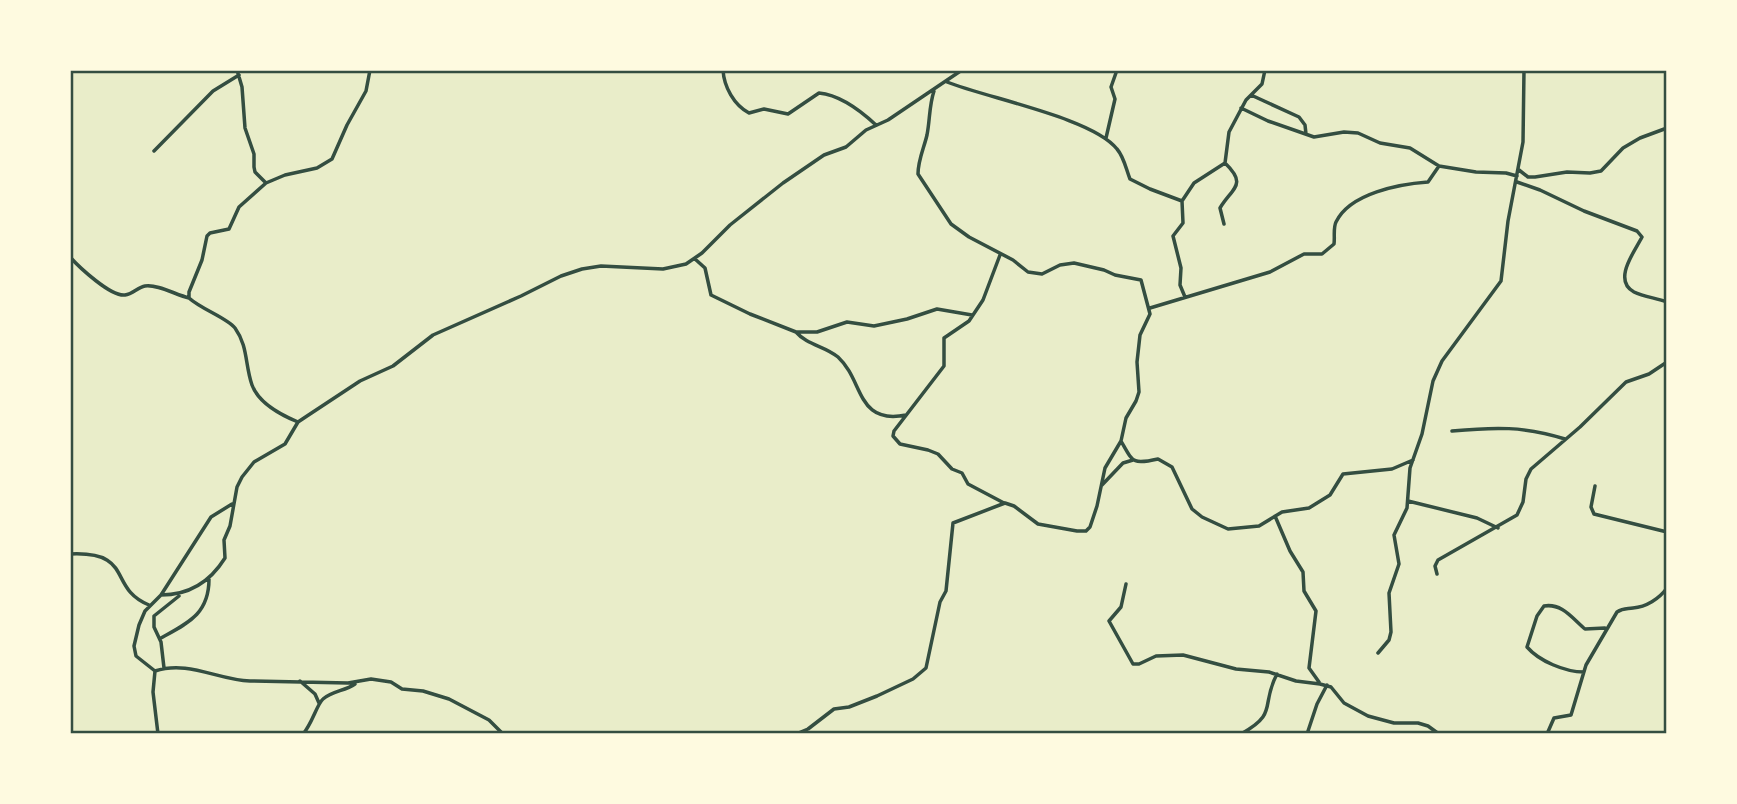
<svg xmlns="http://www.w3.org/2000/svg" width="1737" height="804" viewBox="0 0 1737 804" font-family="Quicksand,sans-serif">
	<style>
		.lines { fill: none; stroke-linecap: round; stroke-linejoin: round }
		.minor { stroke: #344e41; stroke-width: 3.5 }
		.neatline { fill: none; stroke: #344e41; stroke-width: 2.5 }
	</style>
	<rect width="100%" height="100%" fill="#e9edc9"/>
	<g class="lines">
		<path class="minor" d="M237 70 242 87 245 128 254 154V167L255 172 266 183 239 207 229 229 210 233 207 236 202 260 189 292V298C201 309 227 318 235 328 248 346 245 365 252 385 259 404 281 415 298 422
			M723 70C724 87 734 105 749 113L764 109 788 114 819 93C840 95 861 111 876 125
			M947 82C987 98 1093 118 1117 149 1124 157 1126 169 1130 179L1150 189 1182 201
			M1251 95 1299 117 1305 125 1306 134
			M1241 108 1268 121 1314 137 1344 132 1358 133 1380 143 1410 148 1439 166 1476 172 1506 173 1517 176
			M1106 138 1115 99 1111 87 1117 70
			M154 151 213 91 239 75
			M1519 170 1528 177H1535L1567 172 1590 173 1601 171 1623 148 1640 138 1667 128
			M1517 182 1540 190 1584 211 1637 231 1642 237C1635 251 1612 280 1634 292 1644 297 1657 298 1667 302
			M266 183 285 175 317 168 332 159 347 125 366 91 370 70
			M1224 224 1220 208C1232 188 1248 185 1225 163
			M1000 255 983 300 969 321 944 338V366L894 431 893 436 900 444 928 450 938 454 952 469 962 473 968 484 1004 503
			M70 257C79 267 111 297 125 295 133 294 138 287 145 286 158 284 176 295 189 298
			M695 259 705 268 711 295 750 314 796 332H817L847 322 874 326 907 319 937 309 972 315
			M1185 297 1180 285 1181 268 1173 236 1183 223 1182 201 1194 183 1225 163 1229 132 1246 100 1262 84 1265 70
			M1150 308 1270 272 1304 254H1322L1334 244C1335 237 1333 228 1336 222 1350 193 1400 184 1428 182L1439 166
			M796 332C807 345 825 346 838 357 864 381 856 425 906 415
			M1452 431C1494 427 1524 426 1565 439
			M1121 441C1133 462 1132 465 1158 459L1172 467 1192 509 1202 517 1228 529 1259 526 1282 512 1309 508 1330 495 1343 474 1392 469 1413 460
			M1102 485 1123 463 1133 460
			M1595 486 1591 507 1594 514 1667 532
			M1408 501 1477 518 1498 528
			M1275 516 1290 551 1303 572 1304 591 1316 611 1309 668 1319 682
			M70 554C135 551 107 588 149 605
			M1437 574 1435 566 1438 560 1517 515 1523 502 1526 479 1531 469 1580 427 1626 382 1649 374 1667 362
			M1126 584 1121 607 1109 621 1133 664H1139L1156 656 1183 655 1236 669 1269 672 1296 681 1320 684 1331 687 1344 703 1368 716 1394 723H1418L1428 726 1439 734
			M161 595 211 517 232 504
			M161 638C188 623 209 614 209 579
			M1378 653 1389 640 1391 632 1389 593 1399 564 1394 535 1407 508 1410 468 1422 434 1433 381 1442 361 1501 281 1508 221 1523 142 1524 70
			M164 668 161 642 154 627V616L179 596
			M155 671C188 660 218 680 250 681L348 683 371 679 391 682 402 689 423 691 449 699 489 720 503 734
			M1584 672C1565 672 1539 661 1527 647L1537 616 1544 606C1562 603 1572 618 1585 629L1605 628
			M300 681 315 694 319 703
			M158 734 153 692 155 671 136 656 134 646 139 625 145 611 161 595C189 595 210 582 225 558L224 540 230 526 237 487 242 477 254 462 285 444 298 422 307 416 360 381 393 366 433 335 521 296 561 276 582 269 601 266 663 269 686 264 702 253 730 225 783 183 824 155 846 147 866 130 888 120 962 70
			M303 734C312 724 317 704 323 699 332 691 345 691 355 684
			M796 734 808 729 834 709 849 707 877 696 913 679 926 668 940 602 946 591 953 523 1005 503 1014 506 1038 524 1077 531H1086L1090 527 1097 506 1105 468 1121 441 1126 418 1136 401 1139 392 1137 362 1140 335 1150 314 1141 280 1115 275 1104 270 1074 263 1060 265 1042 274 1028 272 1013 260 969 237 951 224 918 174C918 160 924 148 927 135 930 120 929 106 934 91
			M1241 734C1279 713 1260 706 1277 674
			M1307 734 1317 704 1327 685
			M1547 734 1554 718 1571 715 1586 665 1617 612C1623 608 1626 609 1633 608 1646 607 1659 599 1667 588"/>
	</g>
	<rect width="1737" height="804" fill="none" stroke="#fefae0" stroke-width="144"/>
	<rect x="72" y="72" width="1593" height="660" class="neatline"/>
</svg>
